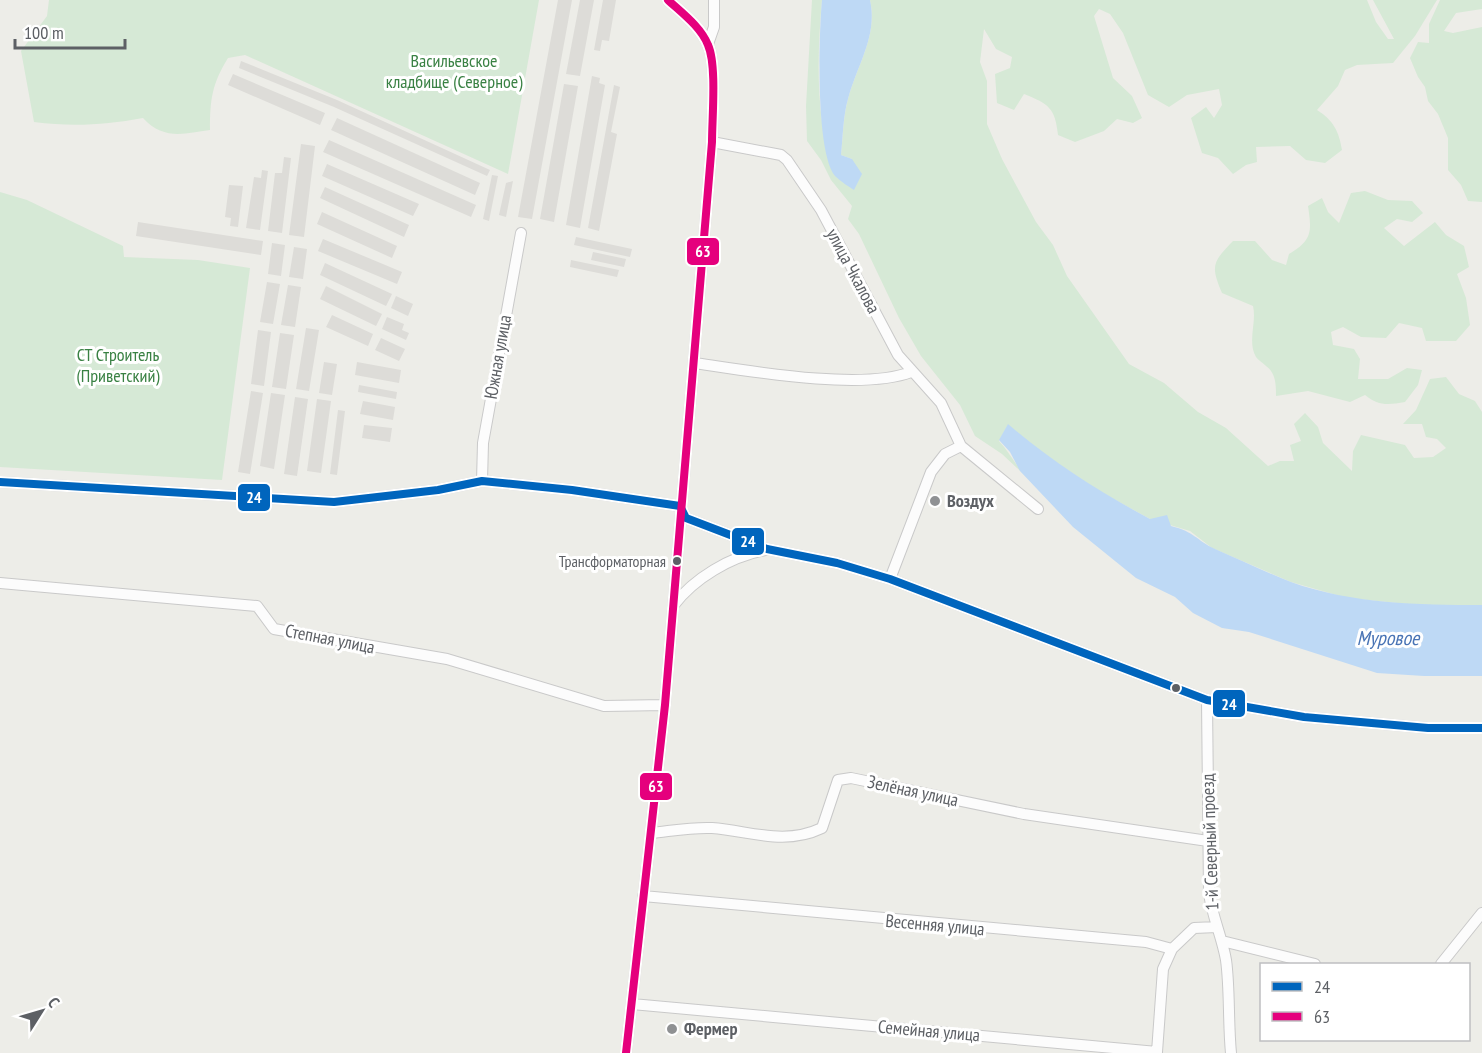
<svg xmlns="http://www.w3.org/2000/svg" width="1482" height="1053" viewBox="0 0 1482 1053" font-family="'PT Sans Narrow',sans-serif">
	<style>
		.industrial { fill: #dddcd8 }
		.green { fill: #d6e9d6 }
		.water { fill: #bed9f5 }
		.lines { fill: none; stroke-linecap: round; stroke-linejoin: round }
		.minor-casing { stroke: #c9c9c9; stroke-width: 12 }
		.minor { stroke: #fcfcfc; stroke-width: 10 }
		.bus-1-casing { stroke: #fff; stroke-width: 12 }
		.bus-2-casing { stroke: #fff; stroke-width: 12 }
		.bus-1 { stroke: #0065bd; stroke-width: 8 }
		.bus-2 { stroke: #e5007d; stroke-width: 8 }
		.poi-dot { fill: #8f9193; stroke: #fff; stroke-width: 2 }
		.bus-dot { fill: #5d6065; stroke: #fff; stroke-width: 2 }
		.labels { text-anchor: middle; stroke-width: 6; stroke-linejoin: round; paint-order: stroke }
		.bus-label { font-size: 16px; fill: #5d6065; stroke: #fff; text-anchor: end }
		.park-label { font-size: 18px; fill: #398143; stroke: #fff }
		.street-label { font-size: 18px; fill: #5d6065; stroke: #fff }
		.poi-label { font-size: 18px; font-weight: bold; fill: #5d6065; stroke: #fff; text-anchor: start }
		.water-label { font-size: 20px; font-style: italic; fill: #4974b5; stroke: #fff }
		.line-badge { stroke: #fff; stroke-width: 2 }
		.badge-label { font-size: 16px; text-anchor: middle; font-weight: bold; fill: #fff }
	</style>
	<rect width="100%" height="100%" fill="#edede8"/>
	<path class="industrial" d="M558 0H572L532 219 518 217Z
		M580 0H594L580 76 566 74Z
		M603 0H616L609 41 602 40 600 51 594 50Z
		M241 61 337 100 490 170 487 176 334 107 239 68Z
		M233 74 325 113 320 125 228 85Z
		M592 76 600 78 599 83 605 85 580 228 566 225Z
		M564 84 578 86 554 222 540 219Z
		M614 85 620 87 611 132 617 134 599 231 588 228Z
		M337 118 480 183 475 195 331 130Z
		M329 140 476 205 471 217 323 152Z
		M301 144 315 146 304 237 289 235Z
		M284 157 291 158 282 233 268 231 275 173H282Z
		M327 164 419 204 413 216 322 176Z
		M262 170 268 171 260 230 246 228 254 177 261 178Z
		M492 175 498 176 489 221 483 219Z
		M513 181 506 217 499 215 506 183Z
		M229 185 243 186 238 227 230 226 231 218 225 217Z
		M325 187 409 225 404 237 320 198Z
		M322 212 397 246 392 258 317 224Z
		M138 222 263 241 261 255 136 236Z
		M576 237 632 249 630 257 574 245Z
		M323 239 402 272 397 284 318 251Z
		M272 243 285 245 281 276 268 274Z
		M294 247 307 249 303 279 289 277Z
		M593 252 626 259 624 267 591 260Z
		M571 260 619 270 617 277 570 267Z
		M325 263 392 294 386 306 320 275Z
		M267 282 280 284 273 324 260 322Z
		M288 285 301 287 295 327 281 325Z
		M326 286 382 314 376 326 320 299Z
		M396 296 413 304 408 316 391 308Z
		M332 315 373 334 368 346 326 327Z
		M387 317 404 324 402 330 409 333 406 340 382 329Z
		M306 328 319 330 309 391 296 389Z
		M258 330 271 332 264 386 251 384Z
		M280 333 294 335 286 389 272 387Z
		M381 338 405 349 399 361 375 350Z
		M324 362 337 364 332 395 319 393Z
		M357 362 401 370 399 383 355 375Z
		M359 385 397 392 396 399 358 392Z
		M251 391 263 393 250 474 238 472Z
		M271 393 285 395 274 469 260 466Z
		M295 397 308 399 297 476 284 474Z
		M317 399 331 401 321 473 307 471Z
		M363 401 395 407 393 420 360 414Z
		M338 410 345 411 337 475 330 474Z
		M364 425 392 428 390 442 362 438Z"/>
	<path class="green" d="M49 0H539L508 174 245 55 228 58C212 84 210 99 210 130 183 134 163 140 143 118 105 125 72 127 34 122L21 51 47 16Z
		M812 0H822C817 56 815 122 835 175L852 159 841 155C843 137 843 117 848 99 857 65 878 36 870 0H1367L1376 22 1388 39H1394L1373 0H1437L1415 36 1393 63 1357 65 1345 70 1338 86 1317 110C1333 120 1339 131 1342 150L1325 163 1306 160 1290 146 1256 147 1257 162 1246 165 1233 174 1218 158 1202 153 1191 118 1206 107 1214 118 1222 105 1219 89 1187 95 1169 107 1148 95 1123 33 1110 14 1099 9 1094 16 1113 78 1132 96 1142 118 1133 123 1117 119 1104 131 1075 142 1058 135C1055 108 1049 104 1024 94L1014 110 997 103 995 74 1010 68 1012 57 996 49 984 29 980 62 987 81V124L1002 159 1036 222 1053 245 1067 276 1129 364 1164 383 1198 412 1226 428 1268 466 1280 461H1294L1290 445 1301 441 1294 424 1305 413 1318 427 1323 443 1352 471 1353 451 1361 435 1405 445 1414 458 1433 457 1446 448 1437 439 1426 437 1422 424H1403L1416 410 1430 379 1446 377 1459 394 1475 401 1482 412V605H1417L1347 598 1291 582 1212 548 1190 531 1150 519 1099 491 1039 451 1008 425 999 441C1011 454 1018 470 1032 482L1002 454 975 436 960 405 921 356 899 318 859 234 848 219 852 206 831 180 821 160 807 141 806 106Z
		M1440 0H1482V9L1456 13 1444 31 1453 33 1482 27V202L1468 201 1461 185 1448 170V138L1438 114 1428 101 1425 87 1418 77 1410 58 1418 42 1429 43V24Z
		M1365 191 1388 200 1412 201 1423 213 1412 222 1397 219 1384 228 1404 246 1435 222 1446 235 1464 246 1469 267 1457 274 1466 298 1470 325 1456 341H1426L1422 328 1399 323 1386 338 1361 337 1343 327 1331 332 1333 345 1354 349 1360 359 1358 379H1388L1407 368 1422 370 1418 385 1405 402C1388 405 1378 406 1365 395L1350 402 1308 391 1276 396C1276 385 1276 373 1266 366 1263 363 1258 360 1256 357 1247 341 1257 323 1253 306L1222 293C1210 265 1213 262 1233 241H1255L1272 260 1286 265 1289 254C1312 240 1312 232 1308 206L1322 198 1328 212 1339 223 1351 193Z
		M0 192 27 200 123 246 124 257 198 260 250 268 222 480 0 467Z"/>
	<path class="water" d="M822 0H870C878 36 857 65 848 99 843 116 843 137 841 155L852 159 862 174 854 190C848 186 840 181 835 176 815 151 819 33 822 0Z
		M1008 424C1052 462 1100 492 1150 519L1167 515 1171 526C1195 532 1196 540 1215 549 1240 560 1266 572 1291 582 1353 604 1418 605 1482 605V676H1424L1377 673 1249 632 1222 628 1193 613 1175 597 1136 578 1073 527 1020 471 1010 452 999 440Z"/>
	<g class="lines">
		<g class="minor-casing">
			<path id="minor" d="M708 44 714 27V0
				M712 142 781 155 787 160 821 210 898 355 941 403 961 446 1038 509
				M695 363C749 371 862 391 911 372
				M482 481 483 443 521 233
				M0 482 334 502 438 490 482 481 572 490 680 506 686 518 767 549 837 563 890 579 1207 700 1304 717 1428 728H1482
				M890 579 931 472 945 454 961 446
				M0 583 257 606 274 629 447 659 604 706 665 705
				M673 606C694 578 730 557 765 550
				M1207 700 1209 893C1212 916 1222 937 1226 960 1230 989 1228 1023 1231 1053
				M651 833C671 831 692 827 712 828 751 831 784 846 822 828L838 780 851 778 1024 814 1208 841
				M643 896 1146 942 1172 949 1194 928 1217 927
				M1222 941 1315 964
				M1441 964 1482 913
				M632 1004 1157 1052 1163 969 1172 949
				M626 1053 665 705 712 142C712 118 717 65 708 45 701 27 682 13 668 0"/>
		</g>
		<use href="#minor" class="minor"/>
		<g class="bus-1-casing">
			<path id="bus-1" d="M0 482 334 502 438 490 482 481 572 490 680 506 686 518 767 549 837 563 890 579 1207 700 1304 717 1428 728H1482"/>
		</g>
		<g class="bus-2-casing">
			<path id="bus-2" d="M626 1053 665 705 712 142C712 118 717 65 708 45 701 27 682 13 668 0"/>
		</g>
		<use href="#bus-1" class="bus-1"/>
		<use href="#bus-2" class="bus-2"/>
	</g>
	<g class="poi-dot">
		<circle cx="935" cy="501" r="6"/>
		<circle cx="672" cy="1029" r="6"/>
	</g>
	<g class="bus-dot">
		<circle cx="677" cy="561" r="5"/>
		<circle cx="1176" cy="688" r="5"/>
	</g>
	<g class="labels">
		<g class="bus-label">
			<text x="666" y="567">Трансформаторная</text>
		</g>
		<g class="park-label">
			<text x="454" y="67">Васильевское<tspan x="454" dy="21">кладбище (Северное)</tspan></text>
			<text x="118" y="361">СТ Строитель<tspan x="118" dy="21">(Приветский)</tspan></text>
		</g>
		<g class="street-label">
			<text transform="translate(853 271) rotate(62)" y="6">улица Чкалова</text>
			<text transform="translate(498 357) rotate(-80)" y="6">Южная улица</text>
			<text transform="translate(330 639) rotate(11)" y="6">Степная улица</text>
			<text transform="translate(913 791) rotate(12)" y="6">Зелёная улица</text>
			<text transform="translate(1210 842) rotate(-92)" y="6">1-й Северный проезд</text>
			<text transform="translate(935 925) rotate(5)" y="6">Весенняя улица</text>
			<text transform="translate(929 1031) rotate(5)" y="6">Семейная улица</text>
		</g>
		<g class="poi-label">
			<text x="947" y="507">Воздух</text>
			<text x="684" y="1035">Фермер</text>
		</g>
		<g class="water-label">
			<text x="1388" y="645">Муровое</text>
		</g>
	</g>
	<g class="line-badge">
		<rect x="686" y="237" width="34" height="29" rx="6" fill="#e5007d"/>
		<rect x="237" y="483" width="34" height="29" rx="6" fill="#0065bd"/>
		<rect x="731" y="527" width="34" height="29" rx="6" fill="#0065bd"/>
		<rect x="1212" y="689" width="34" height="29" rx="6" fill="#0065bd"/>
		<rect x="639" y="772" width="34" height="29" rx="6" fill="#e5007d"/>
	</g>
	<g class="badge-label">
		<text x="703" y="257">63</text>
		<text x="254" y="503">24</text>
		<text x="748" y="547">24</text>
		<text x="1229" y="710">24</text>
		<text x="656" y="792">63</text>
	</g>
	<rect x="1260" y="963" width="210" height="78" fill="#ffffff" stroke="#bebfc1" stroke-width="1.5"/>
	<rect x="1272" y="982" width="30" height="9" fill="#0065bd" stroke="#bebfc1" stroke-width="1.5"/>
	<text x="1314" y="993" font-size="18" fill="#5d6065">24</text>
	<rect x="1272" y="1012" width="30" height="9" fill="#e5007d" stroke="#bebfc1" stroke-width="1.5"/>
	<text x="1314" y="1023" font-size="18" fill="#5d6065">63</text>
	<g transform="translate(42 1011) rotate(53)" stroke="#ffffff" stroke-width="4.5" paint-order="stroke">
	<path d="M0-4.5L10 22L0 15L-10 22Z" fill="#5d6065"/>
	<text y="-9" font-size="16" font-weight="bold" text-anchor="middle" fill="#5d6065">С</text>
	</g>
	<path d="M15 39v9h110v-9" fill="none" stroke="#5d6065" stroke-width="3"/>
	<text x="24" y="39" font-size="18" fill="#5d6065" stroke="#ffffff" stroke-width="4.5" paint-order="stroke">100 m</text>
</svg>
